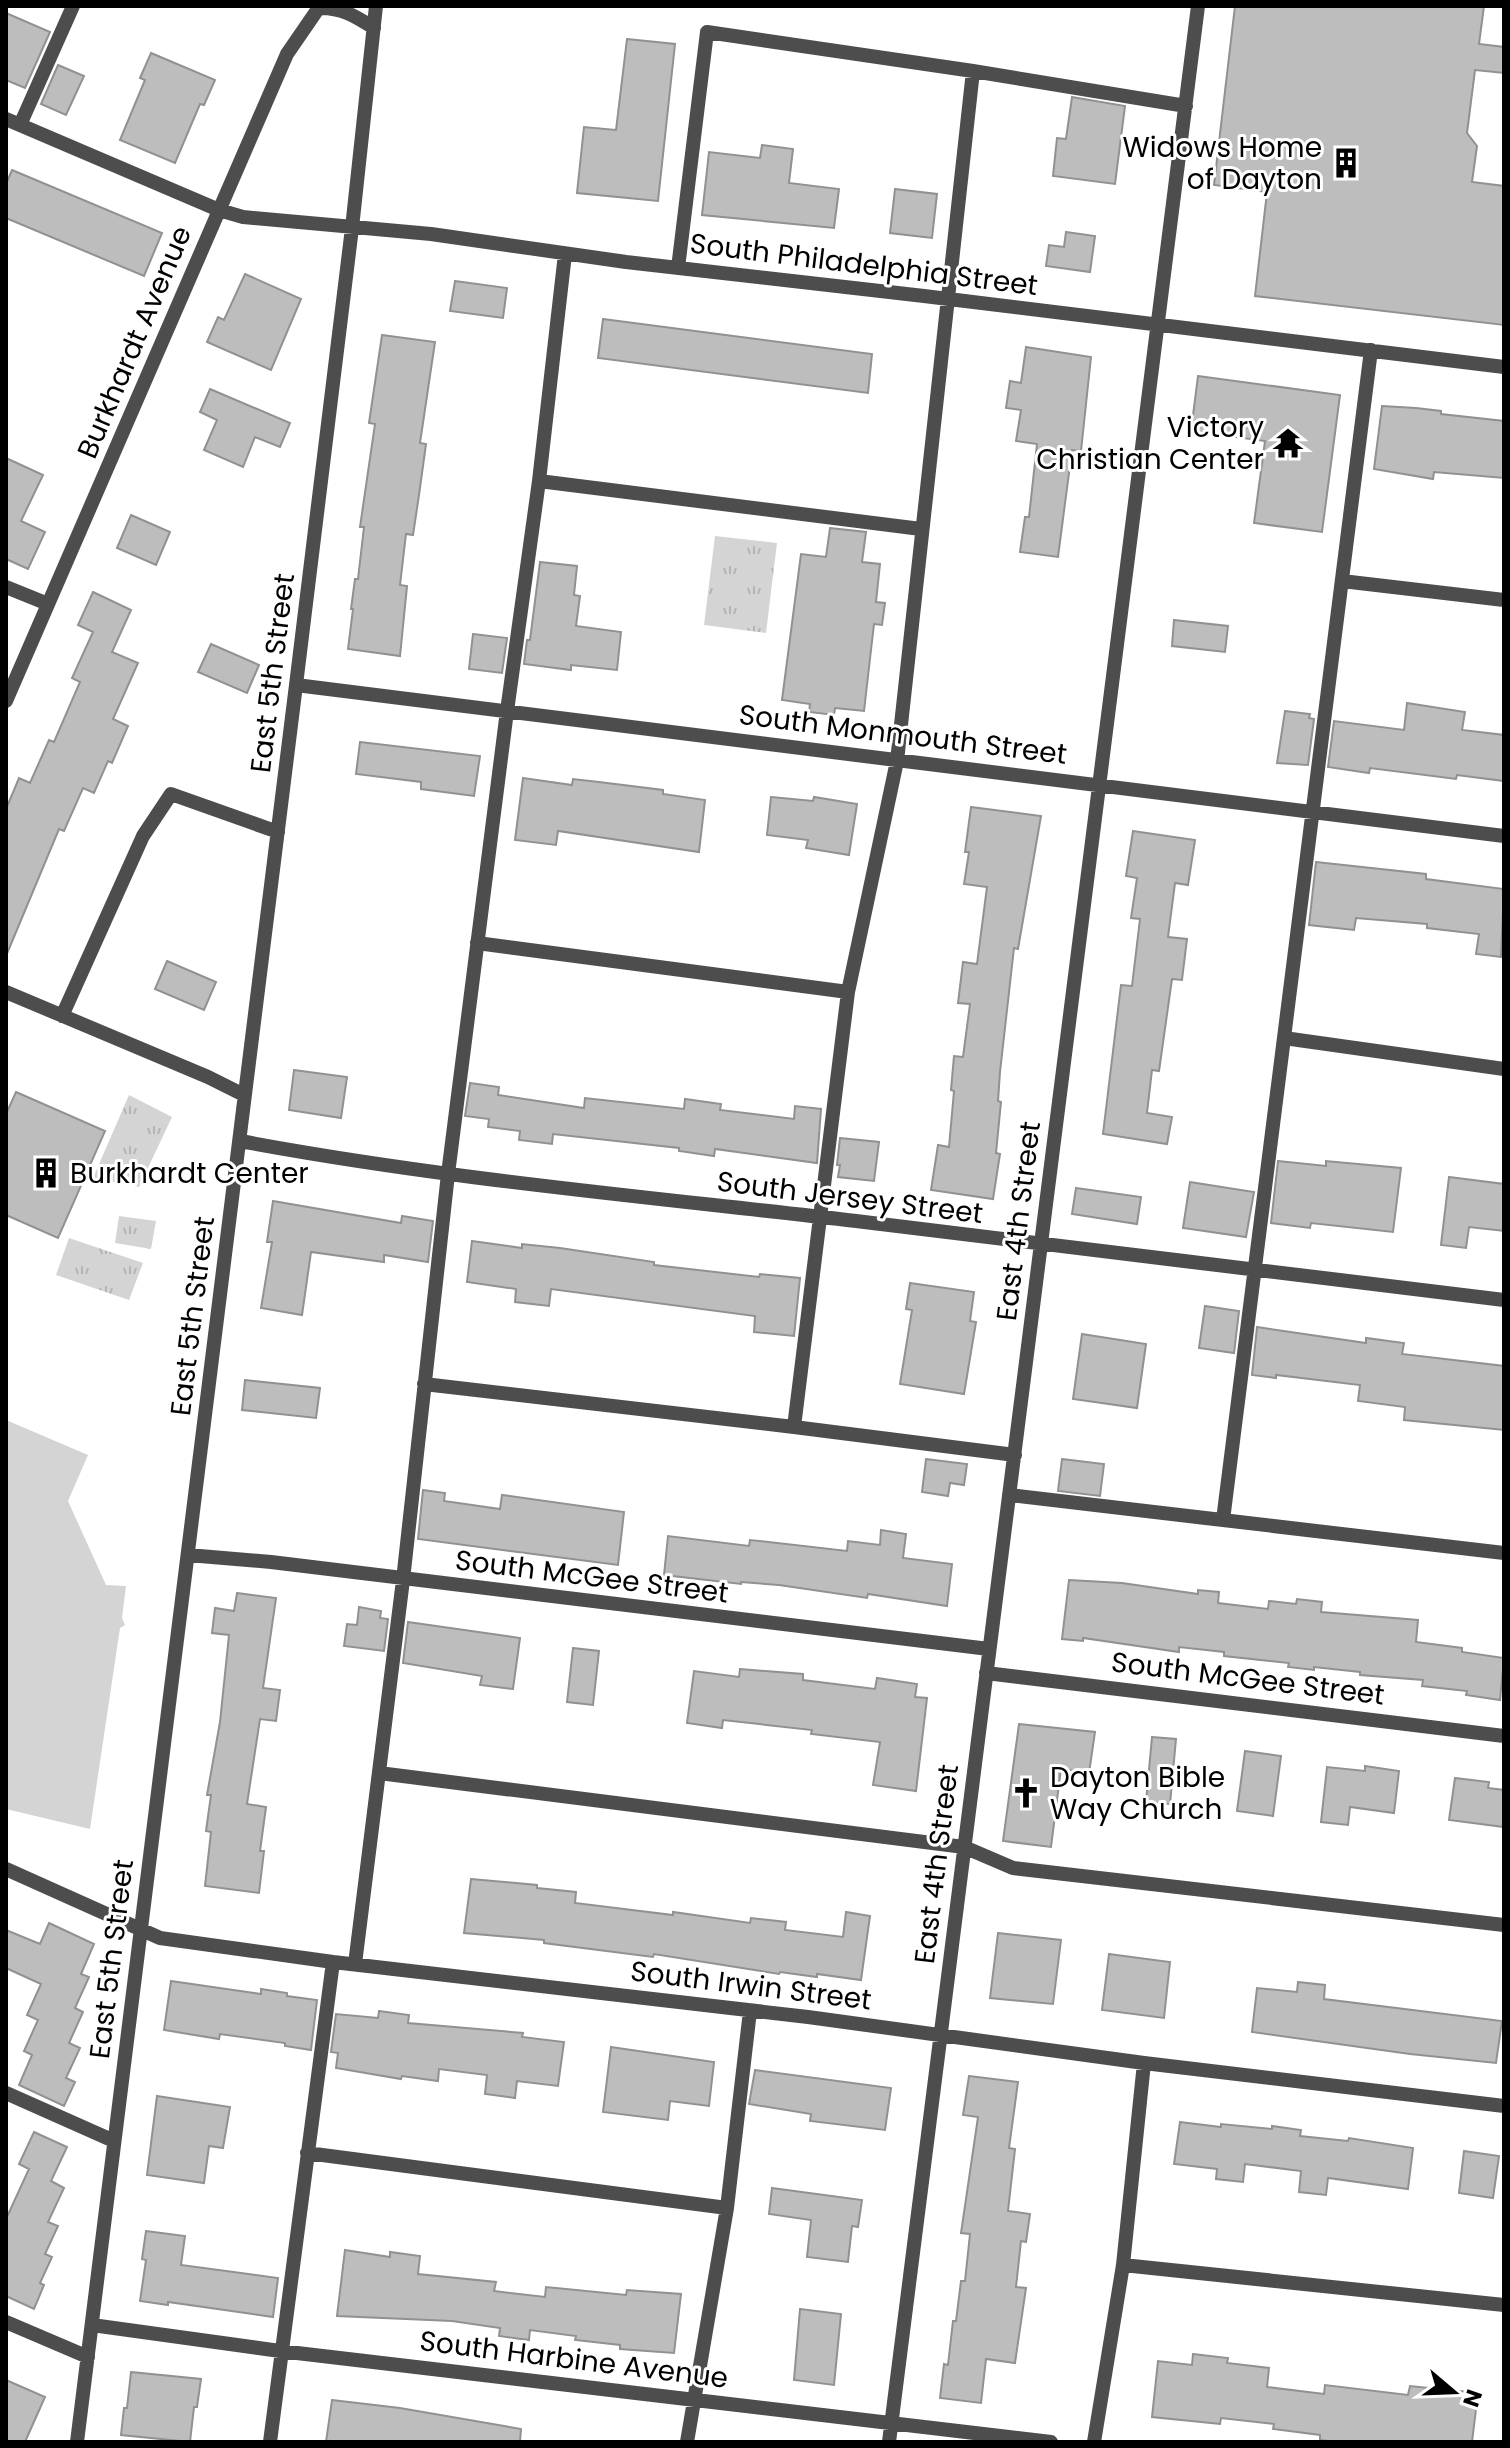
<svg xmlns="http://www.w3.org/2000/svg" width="1510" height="2448" viewBox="0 0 1510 2448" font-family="Poppins,sans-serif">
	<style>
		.park { fill: url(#park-tufts) }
		.garden { fill: #d4d4d4 }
		.building { fill: #bdbdbd; stroke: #919191; stroke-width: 2 }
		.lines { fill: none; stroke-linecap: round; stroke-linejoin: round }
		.minor { stroke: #4d4d4d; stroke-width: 14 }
		.labels { text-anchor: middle; stroke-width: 6; stroke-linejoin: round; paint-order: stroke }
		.poi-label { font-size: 28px; fill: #000; stroke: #fff; text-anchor: end }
		.street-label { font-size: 28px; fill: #000; stroke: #fff }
	</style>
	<defs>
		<pattern id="park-tufts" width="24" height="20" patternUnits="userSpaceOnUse" patternTransform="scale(2)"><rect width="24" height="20" fill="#d4d4d4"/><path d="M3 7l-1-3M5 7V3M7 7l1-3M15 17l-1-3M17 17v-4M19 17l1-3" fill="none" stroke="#b4b4b4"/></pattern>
	</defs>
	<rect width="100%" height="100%" fill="#fff"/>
	<path class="park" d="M715 536 777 543 766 633 704 625Z
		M129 1095 172 1117 139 1187 93 1178Z
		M119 1216 156 1221 151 1249 115 1243Z
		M69 1238 143 1263 129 1300 56 1275Z"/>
	<path class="garden" d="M6 1420 88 1455 68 1501 106 1585 126 1586 122 1618 125 1625 120 1628 90 1829 6 1809Z"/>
	<path class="building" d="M1235 6H1484L1479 44 1504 47V73L1475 70 1467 133 1477 146 1472 182 1504 186V325L1255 296 1267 192 1214 185Z
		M6 13 50 32 25 88 6 80Z
		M627 39 675 44 658 201 577 193 584 127 616 130Z
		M151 53 215 80 204 105 200 104 175 163 120 140 145 80 140 78Z
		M58 65 84 76 66 115 41 104Z
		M1072 97 1125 106 1115 184 1053 176 1057 138 1066 139Z
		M762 145 793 149 789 183 839 189 834 228 702 215 709 152 760 158Z
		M12 170 162 233 144 276 6 218V184Z
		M895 189 937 194 932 238 890 233Z
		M1066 232 1095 236 1090 272 1046 266 1049 245 1064 247Z
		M245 274 301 299 271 370 207 342 218 317 224 320Z
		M455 281 507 288 503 318 450 311Z
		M603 319 872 354 868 393 598 358Z
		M382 335 435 342 420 443 426 444 419 495 413 535 406 534 400 585 407 586 400 656 348 649 353 609H351L355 579H358L364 527H360L375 424 369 423Z
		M1026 347 1091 357 1081 451 1072 450 1058 557 1020 552 1025 517H1029L1037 444 1016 441 1021 410 1006 408 1010 381 1021 383Z
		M1198 376 1340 395 1322 532 1254 523 1265 441 1191 431Z
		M210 389 290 423 280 447 255 437 243 467 204 450 217 420 200 412Z
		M1382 406 1416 408 1441 411V414L1504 421V478L1434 472 1433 479 1374 469Z
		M6 458 43 475 21 521 45 532 28 569 6 559Z
		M131 515 170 532 156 565 117 548Z
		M830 528 866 532 862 562 880 564 876 602 885 603 882 625 874 624 864 711 835 708 834 715 809 712 810 704 782 700 801 554 826 557Z
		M540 562 577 566 574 595 580 596 576 626 621 632 617 670 571 665V670L524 664 527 640H530Z
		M93 592 131 610 112 652 138 663 113 719 128 726 112 763 108 761 94 793 83 788 64 831 59 829 6 956V809L19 778 30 783 49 740 54 742 80 682 72 678 93 632 78 625Z
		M1174 620 1228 626 1225 652 1172 646Z
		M473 634 507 638 502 673 469 669Z
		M211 644 259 665 247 693 198 672Z
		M1407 703 1465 712 1462 730 1504 735V781L1457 775 1456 779 1370 768 1369 773 1328 767 1334 721 1404 730Z
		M1285 711 1310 714 1309 718 1314 719 1308 765 1277 763Z
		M360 742 480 756 474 796 421 789V782L356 774Z
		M523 778 572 785 573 779 599 782 663 790V794L705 800 699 852 558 831 556 845 515 840Z
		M771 797 813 801 814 797 857 804 849 855 806 848 808 840 767 835Z
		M971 807 1041 816 1018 949 1014 948 1000 1072 998 1101 1001 1102 996 1153 1000 1154 993 1199 931 1190 938 1145 949 1147 954 1091 951 1090 954 1056 963 1057 970 1004 958 1003 963 962 977 964 987 887 964 884 969 852H965Z
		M1133 831 1195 840 1188 885 1175 883 1168 937 1187 939 1182 980 1172 979 1159 1071 1152 1070 1147 1113 1172 1117 1167 1144 1103 1134 1121 985 1132 986 1140 919 1131 918 1137 878 1126 876Z
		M1316 862 1426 874V879L1504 889 1501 957 1476 954 1479 934 1427 928V924L1356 918 1354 930 1309 925Z
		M167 961 216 982 204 1010 155 989Z
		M294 1070 347 1077 341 1118 289 1110Z
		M470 1083 499 1087 498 1095 584 1108 585 1098 684 1109 685 1099 721 1104 720 1110 794 1119 795 1106 821 1109 817 1163 715 1149 714 1156 679 1151V1148L553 1134 552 1144 519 1140 520 1131 488 1127 489 1119 465 1116Z
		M16 1092 105 1131 58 1238 6 1215V1114Z
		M840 1138 879 1142 874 1181 838 1177 840 1165H837Z
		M1278 1161 1326 1166V1161L1401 1168 1393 1232 1311 1223 1310 1228 1271 1223Z
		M1449 1177 1504 1184V1231L1469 1227 1466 1248 1441 1245Z
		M1190 1182 1254 1192 1246 1237 1183 1228Z
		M1076 1188 1141 1197 1137 1224 1072 1214Z
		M273 1201 401 1223 402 1216 433 1221 428 1262 384 1255V1262L311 1252 302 1315 261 1308 272 1242H267Z
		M472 1241 522 1248V1244L560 1248 654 1262V1265L759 1277 760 1274 800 1278 794 1336 754 1332 755 1316 551 1289 549 1306 515 1302 516 1289 467 1282Z
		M910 1283 974 1292 970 1321 976 1322 964 1394 900 1384 912 1310 906 1309Z
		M1205 1306 1239 1311 1234 1353 1199 1348Z
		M1257 1327 1366 1343V1338L1404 1343 1402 1354 1504 1366V1430L1404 1420 1405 1407 1358 1401 1360 1385 1276 1375V1378L1252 1375Z
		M1082 1334 1146 1344 1137 1408 1073 1399Z
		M245 1380 320 1388 316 1418 242 1410Z
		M926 1459 967 1464 964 1485 950 1483 948 1496 922 1492Z
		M1062 1459 1104 1464 1100 1496 1058 1491Z
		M423 1490 445 1493 444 1501 500 1509 502 1495 624 1512 618 1565 418 1539Z
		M881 1530 906 1534 903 1558 952 1564 947 1606 868 1594 867 1598 779 1585 741 1582V1584L664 1575 668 1536 749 1546 750 1540 847 1551 848 1541 880 1545Z
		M1069 1580 1122 1583 1198 1594V1590L1219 1592 1218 1603 1268 1609 1269 1601 1296 1604 1297 1599 1322 1602 1321 1612 1418 1620 1416 1642 1462 1648V1652L1504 1658 1500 1700 1466 1695 1467 1691 1422 1686 1423 1680 1360 1675V1672L1314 1667V1670L1288 1667 1289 1663 1224 1656V1652L1179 1647V1652L1083 1638V1641L1062 1639Z
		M237 1593 276 1598 263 1688 280 1690 276 1721 260 1719 247 1804 266 1807 260 1851H264L259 1893 205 1886 211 1832 206 1831 211 1795H207L220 1722 229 1635 212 1633 215 1608 234 1611Z
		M359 1607 381 1611 380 1618 388 1619 384 1651 344 1646 347 1624 357 1625Z
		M408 1622 520 1638 513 1689 480 1685 482 1676 403 1663Z
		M573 1648 599 1651 593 1705 567 1702Z
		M740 1669 803 1674V1680L875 1689 877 1678 917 1684 915 1697 927 1698 916 1791 873 1785 880 1742 811 1734 812 1730 723 1720 722 1728 687 1723 694 1671 739 1677Z
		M1019 1724 1095 1732 1089 1773 1061 1769 1051 1847 1003 1841Z
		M1152 1737 1176 1739 1170 1804 1146 1802Z
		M1245 1751 1281 1756 1273 1816 1237 1811Z
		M1365 1766 1399 1771 1394 1813 1350 1807 1348 1825 1321 1822 1327 1767 1365 1771Z
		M1455 1778 1489 1782 1488 1788 1504 1790V1827L1449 1820Z
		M471 1879 537 1885V1888L576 1892 575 1903 673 1915V1912L750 1923 751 1918 786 1922 785 1930 843 1937 846 1912 870 1916 861 1980 817 1974V1977L780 1972 779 1974 654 1954 653 1957 544 1943V1940L464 1933Z
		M49 1923 94 1944 81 1974 89 1977 75 2008 83 2012 69 2043 80 2048 66 2078 75 2082 64 2106 19 2085 32 2055 24 2051 38 2020 27 2015 41 1984 6 1968V1930L40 1944Z
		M998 1933 1061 1940 1053 2004 990 1998Z
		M1109 1954 1170 1962 1164 2018 1102 2010Z
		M171 1981 261 1994V1989L287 1993V1996L317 2000 311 2050 285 2046V2043L220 2034 219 2039 164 2030Z
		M1298 1982 1325 1985 1324 1999 1502 2021 1496 2063 1410 2054 1252 2032 1257 1988 1297 1992Z
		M379 2011 409 2015 408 2023 523 2033 522 2037 564 2042 558 2086 517 2081 515 2098 485 2094 487 2075 439 2069 438 2081 402 2076 401 2079 336 2068 338 2053 331 2052 336 2014 378 2018Z
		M611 2047 714 2062 709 2106 670 2101 668 2120 603 2112Z
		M755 2070 891 2088 885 2130 810 2121 811 2114 749 2104Z
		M969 2076 1018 2082 1009 2148 1015 2149 1008 2211 1030 2214 1026 2242 1021 2241 1016 2287 1026 2288 1015 2363 986 2359 981 2403 940 2398 944 2364 948 2365 953 2321H956L961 2281H965L970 2234 961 2233 978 2117 963 2115Z
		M157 2096 230 2107 223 2148 209 2146 204 2183 147 2175Z
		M1180 2122 1221 2127V2124L1272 2129V2126L1301 2130 1300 2136 1348 2141 1349 2138 1413 2148 1408 2189 1328 2178 1326 2195 1299 2192 1301 2171 1245 2164 1243 2182 1216 2179 1217 2169 1174 2164Z
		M34 2132 67 2147 51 2181 64 2188 48 2222 58 2226 45 2254 52 2257 40 2283 44 2285 34 2309 6 2296V2219L29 2169 19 2164Z
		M1464 2151 1499 2156 1493 2198 1459 2193Z
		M772 2188 862 2200 858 2227 852 2226 848 2262 807 2257 811 2220 769 2214Z
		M146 2231 185 2236 181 2265 278 2278 273 2317 168 2302V2305L140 2301 146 2260 142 2259Z
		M345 2250 390 2257V2252L420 2256 418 2274 496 2282 494 2291 545 2297 546 2287 626 2295 627 2290 681 2294 674 2353 620 2349V2345L575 2340 576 2336 530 2330 529 2340 499 2336 500 2328 452 2321 337 2316Z
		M800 2309 841 2314 834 2385 794 2380Z
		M1193 2354 1228 2358 1227 2363 1269 2368 1267 2387 1324 2394 1325 2385 1408 2395 1410 2386 1478 2393 1472 2442H1336L1320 2440V2435L1273 2429 1274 2424 1221 2418 1220 2424 1152 2417 1158 2361 1192 2365Z
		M131 2372 201 2379 197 2407H194L190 2442 121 2435 124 2408H127Z
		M6 2380 45 2397 25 2442H6Z
		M332 2400 400 2408 521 2429 520 2442H326Z"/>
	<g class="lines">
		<path class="minor" d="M318 8C341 7 355 16 374 28
			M6 119 219 210 243 217 431 234 626 262 924 296 1504 367
			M20 125 73 6
			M678 268 707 32 973 71 1186 106
			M539 481 921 529
			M1342 581 1504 600
			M6 587 48 604
			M296 685 1504 836
			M6 701 287 54 320 6
			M477 943 848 992
			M6 992 208 1077 244 1095
			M62 1016 143 836 171 794 278 832
			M1284 1038 1504 1069
			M240 1141C443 1179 650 1197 856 1221 1072 1247 1288 1274 1504 1300
			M424 1384 794 1427 1015 1455
			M794 1427 848 992 897 761 973 71
			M1009 1495 1504 1553
			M1223 1520 1371 350
			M188 1555 271 1562 989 1649
			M986 1673 1504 1736
			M379 1773 964 1847 1013 1868 1504 1925
			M6 1869 160 1938 333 1962 808 2017 1144 2063 1504 2106
			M355 1964 403 1580 448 1174 507 711 539 481 565 254
			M6 2093 114 2141
			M307 2153 727 2208
			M1123 2265 1504 2305
			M6 2322 88 2357
			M92 2325 280 2351 1051 2442
			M77 2442 296 685 352 228 376 6
			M270 2442 333 1962
			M687 2442 727 2208 750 2011
			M889 2442 1198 6
			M1094 2442 1123 2265 1144 2063"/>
	</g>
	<defs>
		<g id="building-bare" transform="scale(2.4)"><path d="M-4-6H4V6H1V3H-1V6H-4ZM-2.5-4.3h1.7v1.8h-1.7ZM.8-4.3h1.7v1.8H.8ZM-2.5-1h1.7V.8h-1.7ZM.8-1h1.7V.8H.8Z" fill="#000" stroke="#fff" stroke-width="2.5" paint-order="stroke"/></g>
		<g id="temple-bare" transform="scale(2.4)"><path d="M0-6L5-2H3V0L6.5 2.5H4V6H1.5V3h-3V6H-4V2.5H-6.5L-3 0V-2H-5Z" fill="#000" stroke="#fff" stroke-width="2.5" paint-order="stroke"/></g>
		<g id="church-bare" transform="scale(2.4)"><path d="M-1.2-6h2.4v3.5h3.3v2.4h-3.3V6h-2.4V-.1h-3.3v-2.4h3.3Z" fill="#000" stroke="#fff" stroke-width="2.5" paint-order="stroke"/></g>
	</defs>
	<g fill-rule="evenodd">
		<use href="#building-bare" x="1346" y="163"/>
		<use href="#temple-bare" x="1288" y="443"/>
		<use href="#building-bare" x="46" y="1173"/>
		<use href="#church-bare" x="1026" y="1793"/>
	</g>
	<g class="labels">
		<g class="poi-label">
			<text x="1322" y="157">Widows Home<tspan x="1322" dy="32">of Dayton</tspan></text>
			<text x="1264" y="437">Victory<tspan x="1264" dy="32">Christian Center</tspan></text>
			<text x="70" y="1183" text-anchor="start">Burkhardt Center</text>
			<text x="1050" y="1787" text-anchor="start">Dayton Bible<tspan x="1050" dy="32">Way Church</tspan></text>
		</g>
		<g class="street-label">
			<text transform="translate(864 264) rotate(7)" y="10">South Philadelphia Street</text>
			<text transform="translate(134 342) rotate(-67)" y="10">Burkhardt Avenue</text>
			<text transform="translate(272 673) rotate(-83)" y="10">East 5th Street</text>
			<text transform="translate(903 734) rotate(7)" y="10">South Monmouth Street</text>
			<text transform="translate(850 1197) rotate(7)" y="10">South Jersey Street</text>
			<text transform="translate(1018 1221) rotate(-83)" y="10">East 4th Street</text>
			<text transform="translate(192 1316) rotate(-83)" y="10">East 5th Street</text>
			<text transform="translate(592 1576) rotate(7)" y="10">South McGee Street</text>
			<text transform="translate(1248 1678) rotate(7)" y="10">South McGee Street</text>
			<text transform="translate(936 1864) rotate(-83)" y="10">East 4th Street</text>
			<text transform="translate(111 1959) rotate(-83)" y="10">East 5th Street</text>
			<text transform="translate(751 1985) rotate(7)" y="10">South Irwin Street</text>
			<text transform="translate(574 2359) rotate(7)" y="10">South Harbine Avenue</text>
		</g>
	</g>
	<rect width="1510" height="2448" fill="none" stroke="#000000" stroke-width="16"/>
	<g transform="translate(1454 2392) rotate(109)" stroke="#ffffff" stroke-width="6" paint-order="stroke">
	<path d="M0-6L14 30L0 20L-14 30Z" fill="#000000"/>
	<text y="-12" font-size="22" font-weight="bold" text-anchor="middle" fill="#000000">N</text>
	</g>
</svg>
